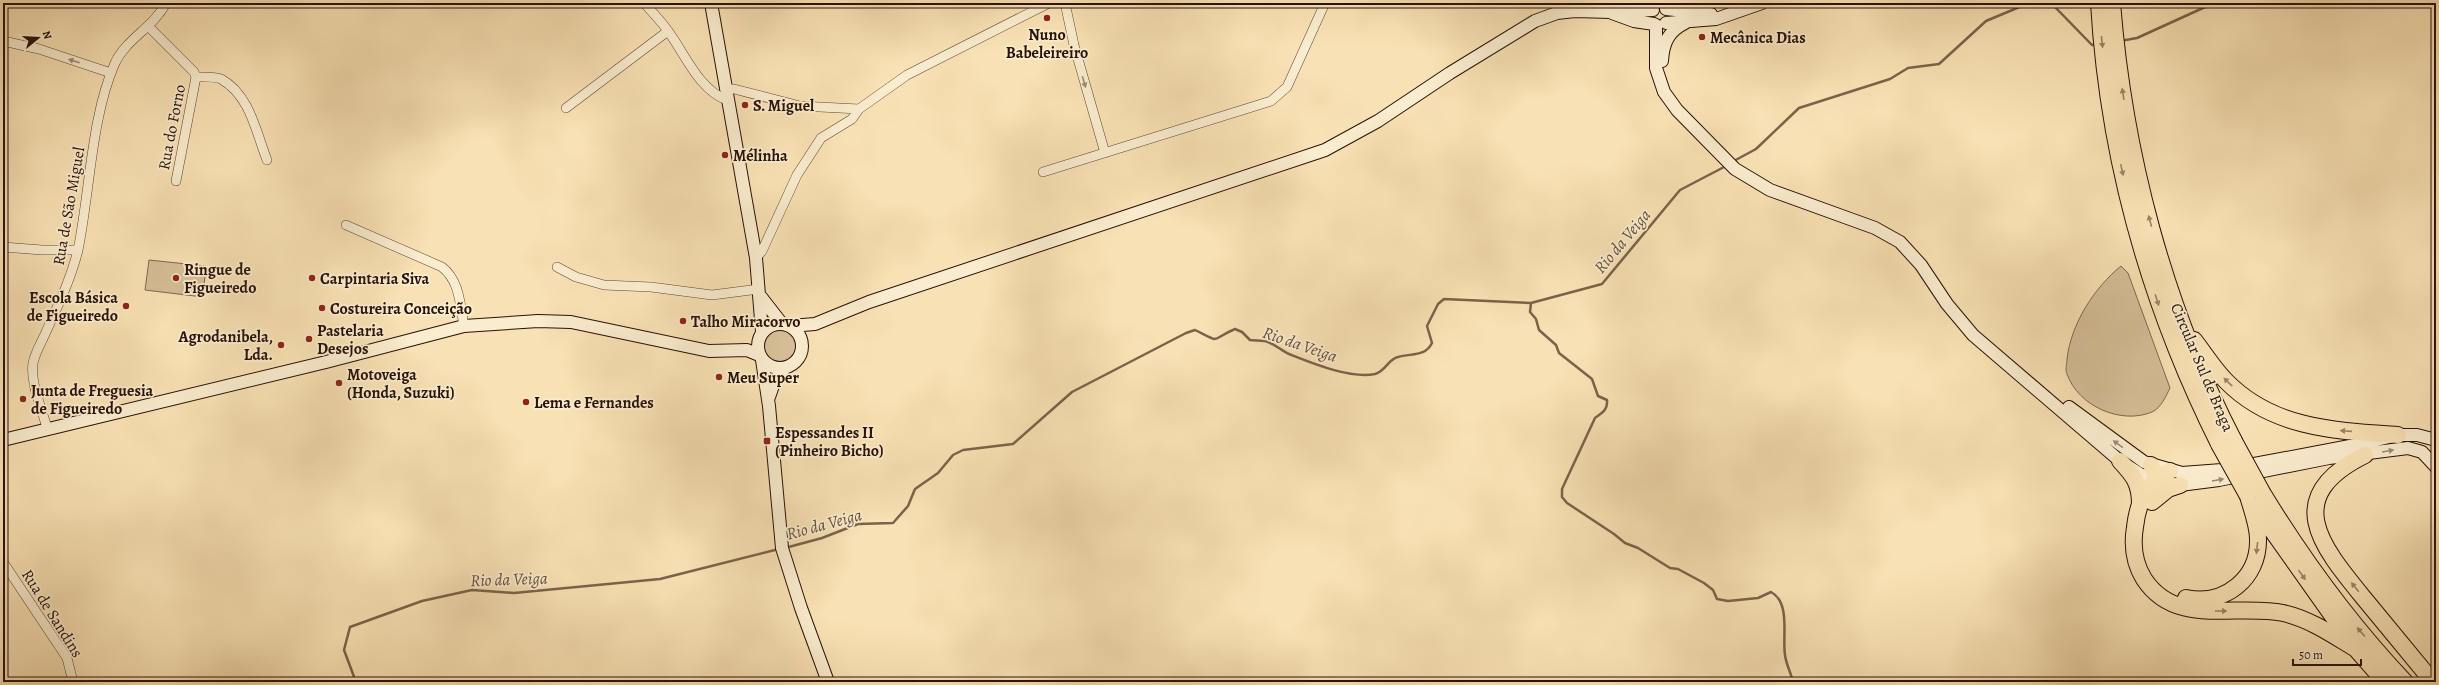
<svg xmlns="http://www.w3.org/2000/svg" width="2439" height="685" viewBox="0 0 2439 685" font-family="Alegreya,serif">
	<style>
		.green { fill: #d5be97; stroke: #7e684f }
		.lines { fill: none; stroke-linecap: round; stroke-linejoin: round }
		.stream { stroke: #7a634b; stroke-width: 2.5 }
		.street-casing { stroke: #5c4532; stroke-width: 10 }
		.secondary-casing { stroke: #281107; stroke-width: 14 }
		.highway-casing { stroke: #281107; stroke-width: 18 }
		.street { stroke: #faecce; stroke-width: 9 }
		.secondary { stroke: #faecce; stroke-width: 12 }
		.highway { stroke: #f8e1b4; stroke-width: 16 }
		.highway-bridge-casing { stroke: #281107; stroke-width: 18; stroke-linecap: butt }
		.highway-bridge { stroke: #f8e1b4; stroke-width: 16 }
		.oneway { fill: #9a8366 }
		.oneway2 { fill: #9c8974 }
		.poi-dot { fill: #8f2418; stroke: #faecce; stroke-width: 1.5 }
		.labels { text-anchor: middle; stroke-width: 3.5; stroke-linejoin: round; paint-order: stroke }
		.poi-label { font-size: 16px; font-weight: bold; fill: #281107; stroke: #faecce; text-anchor: start }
		.street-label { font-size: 16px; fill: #281107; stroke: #faecce }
		.water-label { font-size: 17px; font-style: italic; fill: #664f3a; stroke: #faecce }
	</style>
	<rect width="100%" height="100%" fill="#f8e1b4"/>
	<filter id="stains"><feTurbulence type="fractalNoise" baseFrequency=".005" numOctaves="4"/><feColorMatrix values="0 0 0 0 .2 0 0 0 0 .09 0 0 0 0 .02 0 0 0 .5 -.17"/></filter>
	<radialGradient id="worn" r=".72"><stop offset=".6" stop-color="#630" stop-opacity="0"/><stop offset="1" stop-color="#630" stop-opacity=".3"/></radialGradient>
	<path class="green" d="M149 260 206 266 203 297 145 290Z
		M2121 266 2128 273 2170 388C2166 396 2161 408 2152 412 2121 425 2078 406 2067 374 2065 370 2067 363 2067 359 2071 324 2094 288 2121 266Z
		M763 346a17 17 0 1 1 34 0a17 17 0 1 1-34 0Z"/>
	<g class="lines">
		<path class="stream" d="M2120 41 2137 38 2214 3
			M1732 162 1756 149 1799 108 1890 79 1908 68 1939 64 1986 21 2029 3 2053 5 2092 45 2098 44
			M1531 303 1530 312 1536 319 1539 330 1556 345 1559 353 1592 379 1598 396 1607 400C1608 410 1602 413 1595 418L1562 489V497L1567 503 1614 534 1625 543 1638 548 1670 568 1678 569 1704 583 1713 590 1717 599 1728 601 1758 598 1771 592C1791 603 1782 636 1785 655 1786 664 1791 673 1793 682
			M785 548 822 538 858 524 893 523 908 506 915 489 938 473 953 455 963 450 1013 444 1072 392 1186 333 1195 330C1223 344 1209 340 1235 329L1242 332 1250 340C1255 341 1263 340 1268 342 1276 345 1282 351 1289 354 1312 363 1350 379 1375 374 1386 371 1388 359 1398 357 1412 353 1425 357 1432 343L1427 326 1438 304 1444 299 1531 303 1602 284 1680 190 1726 166
			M356 682 344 650 350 627 422 601 472 590 514 593 660 579 779 549"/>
		<g class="street-casing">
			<path id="street" d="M644 3C652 12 661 21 668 31 685 54 699 90 727 100
				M1065 3 1074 45 1105 153
				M148 26 194 72 196 77 176 181
				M3 41 39 49 111 73
				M196 77C203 77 215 76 221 79 250 95 256 132 267 160
				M725 89H734L800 106 859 109
				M566 108 668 31
				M1043 172 1271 101 1287 87 1325 3
				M346 225 442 267C460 281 460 305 464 326
				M3 247 42 250H78
				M756 258 762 251 797 175 821 138 852 119 859 109 907 75 1049 3
				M557 267 576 277 604 285 651 287 712 295 759 289
				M47 428C42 409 30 383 33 363 35 353 42 341 46 332 58 305 71 279 78 250 90 192 91 117 115 63 126 39 154 27 166 3
				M3 562 67 658 73 682"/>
		</g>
		<g class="secondary-casing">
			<path id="secondary" d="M711 3 756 258 762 332
				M1666 9 1711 14
				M1612 13 1634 21 1654 24
				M1666 23 1716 19 1762 3
				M1656 25V68L1664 92 1677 110 1735 169 1770 190 1875 228 1900 242 1921 265 1947 304 1973 335 2120 461 2140 474 2164 483 2180 485 2219 480 2329 458 2408 448 2422 452 2436 467
				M1662 61C1663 42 1669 31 1685 23
				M761 297 782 324
				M758 346a22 22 0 1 1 44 0a22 22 0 1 1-44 0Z
				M790 326 815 324 869 302 1325 150 1378 121 1450 73 1535 21 1557 13 1575 11 1611 12 1653 10
				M762 360 769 406 782 548 801 608 828 682
				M769 397 775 380 785 368
				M2069 407 2144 462 2182 473 2222 470 2350 446 2398 435H2417L2436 440
				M3 440 326 362 464 326 538 321 571 322 709 351 747 350 759 355"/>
		</g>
		<g class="highway-casing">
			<path id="highway" d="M2099 3C2108 157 2150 306 2219 444
				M2112 3C2124 154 2164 306 2234 441
				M2194 340C2205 354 2214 369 2226 381 2273 429 2336 431 2398 435
				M2365 455C2278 498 2323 548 2367 602 2389 629 2411 655 2433 682
				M2120 461C2133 475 2140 483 2140 504
				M2151 465 2155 473V489
				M2170 471C2147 482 2138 501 2135 527 2132 545 2134 563 2144 579 2176 628 2236 603 2283 613 2310 619 2333 635 2356 649
				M2263 494C2304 561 2351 625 2405 682
				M2152 502 2168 489 2180 485
				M2254 505 2356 649 2385 682
				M2186 598C2225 606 2259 578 2258 539 2258 525 2252 510 2248 496"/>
		</g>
		<use href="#street" class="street"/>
		<use href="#secondary" class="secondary"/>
		<use href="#highway" class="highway"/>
		<g class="highway-bridge-casing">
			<path id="highway-bridge" d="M2234 441 2263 494
				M2219 444 2248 496"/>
		</g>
		<use href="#highway-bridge" class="highway-bridge"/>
	</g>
	<defs><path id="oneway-solid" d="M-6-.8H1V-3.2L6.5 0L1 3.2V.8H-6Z"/></defs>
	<g class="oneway">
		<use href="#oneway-solid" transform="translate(2102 42) rotate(84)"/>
		<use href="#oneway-solid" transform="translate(2123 94) rotate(-99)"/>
		<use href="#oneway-solid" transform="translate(2122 170) rotate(78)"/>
		<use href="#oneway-solid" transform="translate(2150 221) rotate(-105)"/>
		<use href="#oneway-solid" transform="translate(2157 300) rotate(72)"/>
		<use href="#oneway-solid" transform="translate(2228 382) rotate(-136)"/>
		<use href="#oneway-solid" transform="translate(2346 431) rotate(-176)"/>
		<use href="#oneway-solid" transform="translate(2257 548) rotate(96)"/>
		<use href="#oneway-solid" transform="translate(2302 575) rotate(54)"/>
		<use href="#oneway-solid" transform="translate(2355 587) rotate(-129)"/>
		<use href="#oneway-solid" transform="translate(2221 611)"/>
		<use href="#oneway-solid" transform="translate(2361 632) rotate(-130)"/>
	</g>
	<g class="oneway2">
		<use href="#oneway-solid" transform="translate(74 61) rotate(-162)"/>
		<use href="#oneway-solid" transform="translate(1084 82) rotate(74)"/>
		<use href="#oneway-solid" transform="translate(2118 444) rotate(-144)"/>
		<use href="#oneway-solid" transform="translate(2388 451) rotate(-10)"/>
		<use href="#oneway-solid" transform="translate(2218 480) rotate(-10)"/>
	</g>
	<g class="poi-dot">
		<circle cx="1047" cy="18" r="4"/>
		<circle cx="1702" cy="37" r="4"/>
		<circle cx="745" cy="105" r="4"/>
		<circle cx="725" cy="155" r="4"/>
		<circle cx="176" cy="278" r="4"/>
		<circle cx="312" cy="278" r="4"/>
		<circle cx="126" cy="306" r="4"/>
		<circle cx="322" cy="308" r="4"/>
		<circle cx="683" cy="321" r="4"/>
		<circle cx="309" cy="339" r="4"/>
		<circle cx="281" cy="345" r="4"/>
		<circle cx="719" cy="377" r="4"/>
		<circle cx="339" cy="383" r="4"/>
		<circle cx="23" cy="399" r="4"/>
		<circle cx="526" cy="402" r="4"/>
		<rect x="763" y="437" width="8" height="8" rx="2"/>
	</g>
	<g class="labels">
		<g class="poi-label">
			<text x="1047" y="40" text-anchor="middle">Nuno<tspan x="1047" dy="18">Babeleireiro</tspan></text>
			<text x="1710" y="43">Mecânica Dias</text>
			<text x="753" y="111">S. Miguel</text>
			<text x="733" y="161">Mélinha</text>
			<text x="184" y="275">Ringue de<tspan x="184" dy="18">Figueiredo</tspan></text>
			<text x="320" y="284">Carpintaria Siva</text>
			<text x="118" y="303" text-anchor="end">Escola Básica<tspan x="118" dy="18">de Figueiredo</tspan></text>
			<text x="330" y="314">Costureira Conceição</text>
			<text x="691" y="327">Talho Miracorvo</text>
			<text x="317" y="336">Pastelaria<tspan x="317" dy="18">Desejos</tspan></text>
			<text x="273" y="342" text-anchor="end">Agrodanibela,<tspan x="273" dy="18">Lda.</tspan></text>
			<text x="347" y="380">Motoveiga<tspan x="347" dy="18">(Honda, Suzuki)</tspan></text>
			<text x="727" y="383">Meu Super</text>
			<text x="31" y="396">Junta de Freguesia<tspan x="31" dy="18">de Figueiredo</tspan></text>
			<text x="534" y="408">Lema e Fernandes</text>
			<text x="775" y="438">Espessandes II<tspan x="775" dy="18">(Pinheiro Bicho)</tspan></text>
		</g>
		<g class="street-label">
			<text transform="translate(171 127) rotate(-79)" y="6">Rua do Forno</text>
			<text transform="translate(68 206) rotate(-80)" y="6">Rua de São Miguel</text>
			<text transform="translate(2203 367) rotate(67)" y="6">Circular Sul de Braga</text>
			<text transform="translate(53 613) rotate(58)" y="6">Rua de Sandins</text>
		</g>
		<g class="water-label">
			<text transform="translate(1622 241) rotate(-50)" y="6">Rio da Veiga</text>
			<text transform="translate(1300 344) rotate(19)" y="6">Rio da Veiga</text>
			<text transform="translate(824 524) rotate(-15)" y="6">Rio da Veiga</text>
			<text transform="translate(509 579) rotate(-2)" y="6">Rio da Veiga</text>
		</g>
	</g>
	<rect width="2439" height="685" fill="none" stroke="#f8e1b4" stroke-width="16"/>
	<rect x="4" y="4" width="2431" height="677" fill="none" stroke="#281107" stroke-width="2"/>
	<rect x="8" y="8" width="2423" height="669" fill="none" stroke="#281107"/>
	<g transform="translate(38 38) rotate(72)" stroke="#faecce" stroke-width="3" paint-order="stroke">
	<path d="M0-3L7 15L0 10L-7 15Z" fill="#281107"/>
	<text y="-6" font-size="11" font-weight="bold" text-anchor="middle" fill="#281107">N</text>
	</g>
	<path d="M2293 659v6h68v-6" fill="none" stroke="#281107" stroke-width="2"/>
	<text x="2299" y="659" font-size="12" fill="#281107" stroke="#faecce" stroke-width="3" paint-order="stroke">50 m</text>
	<rect width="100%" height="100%" filter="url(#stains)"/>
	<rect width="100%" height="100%" fill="url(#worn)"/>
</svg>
